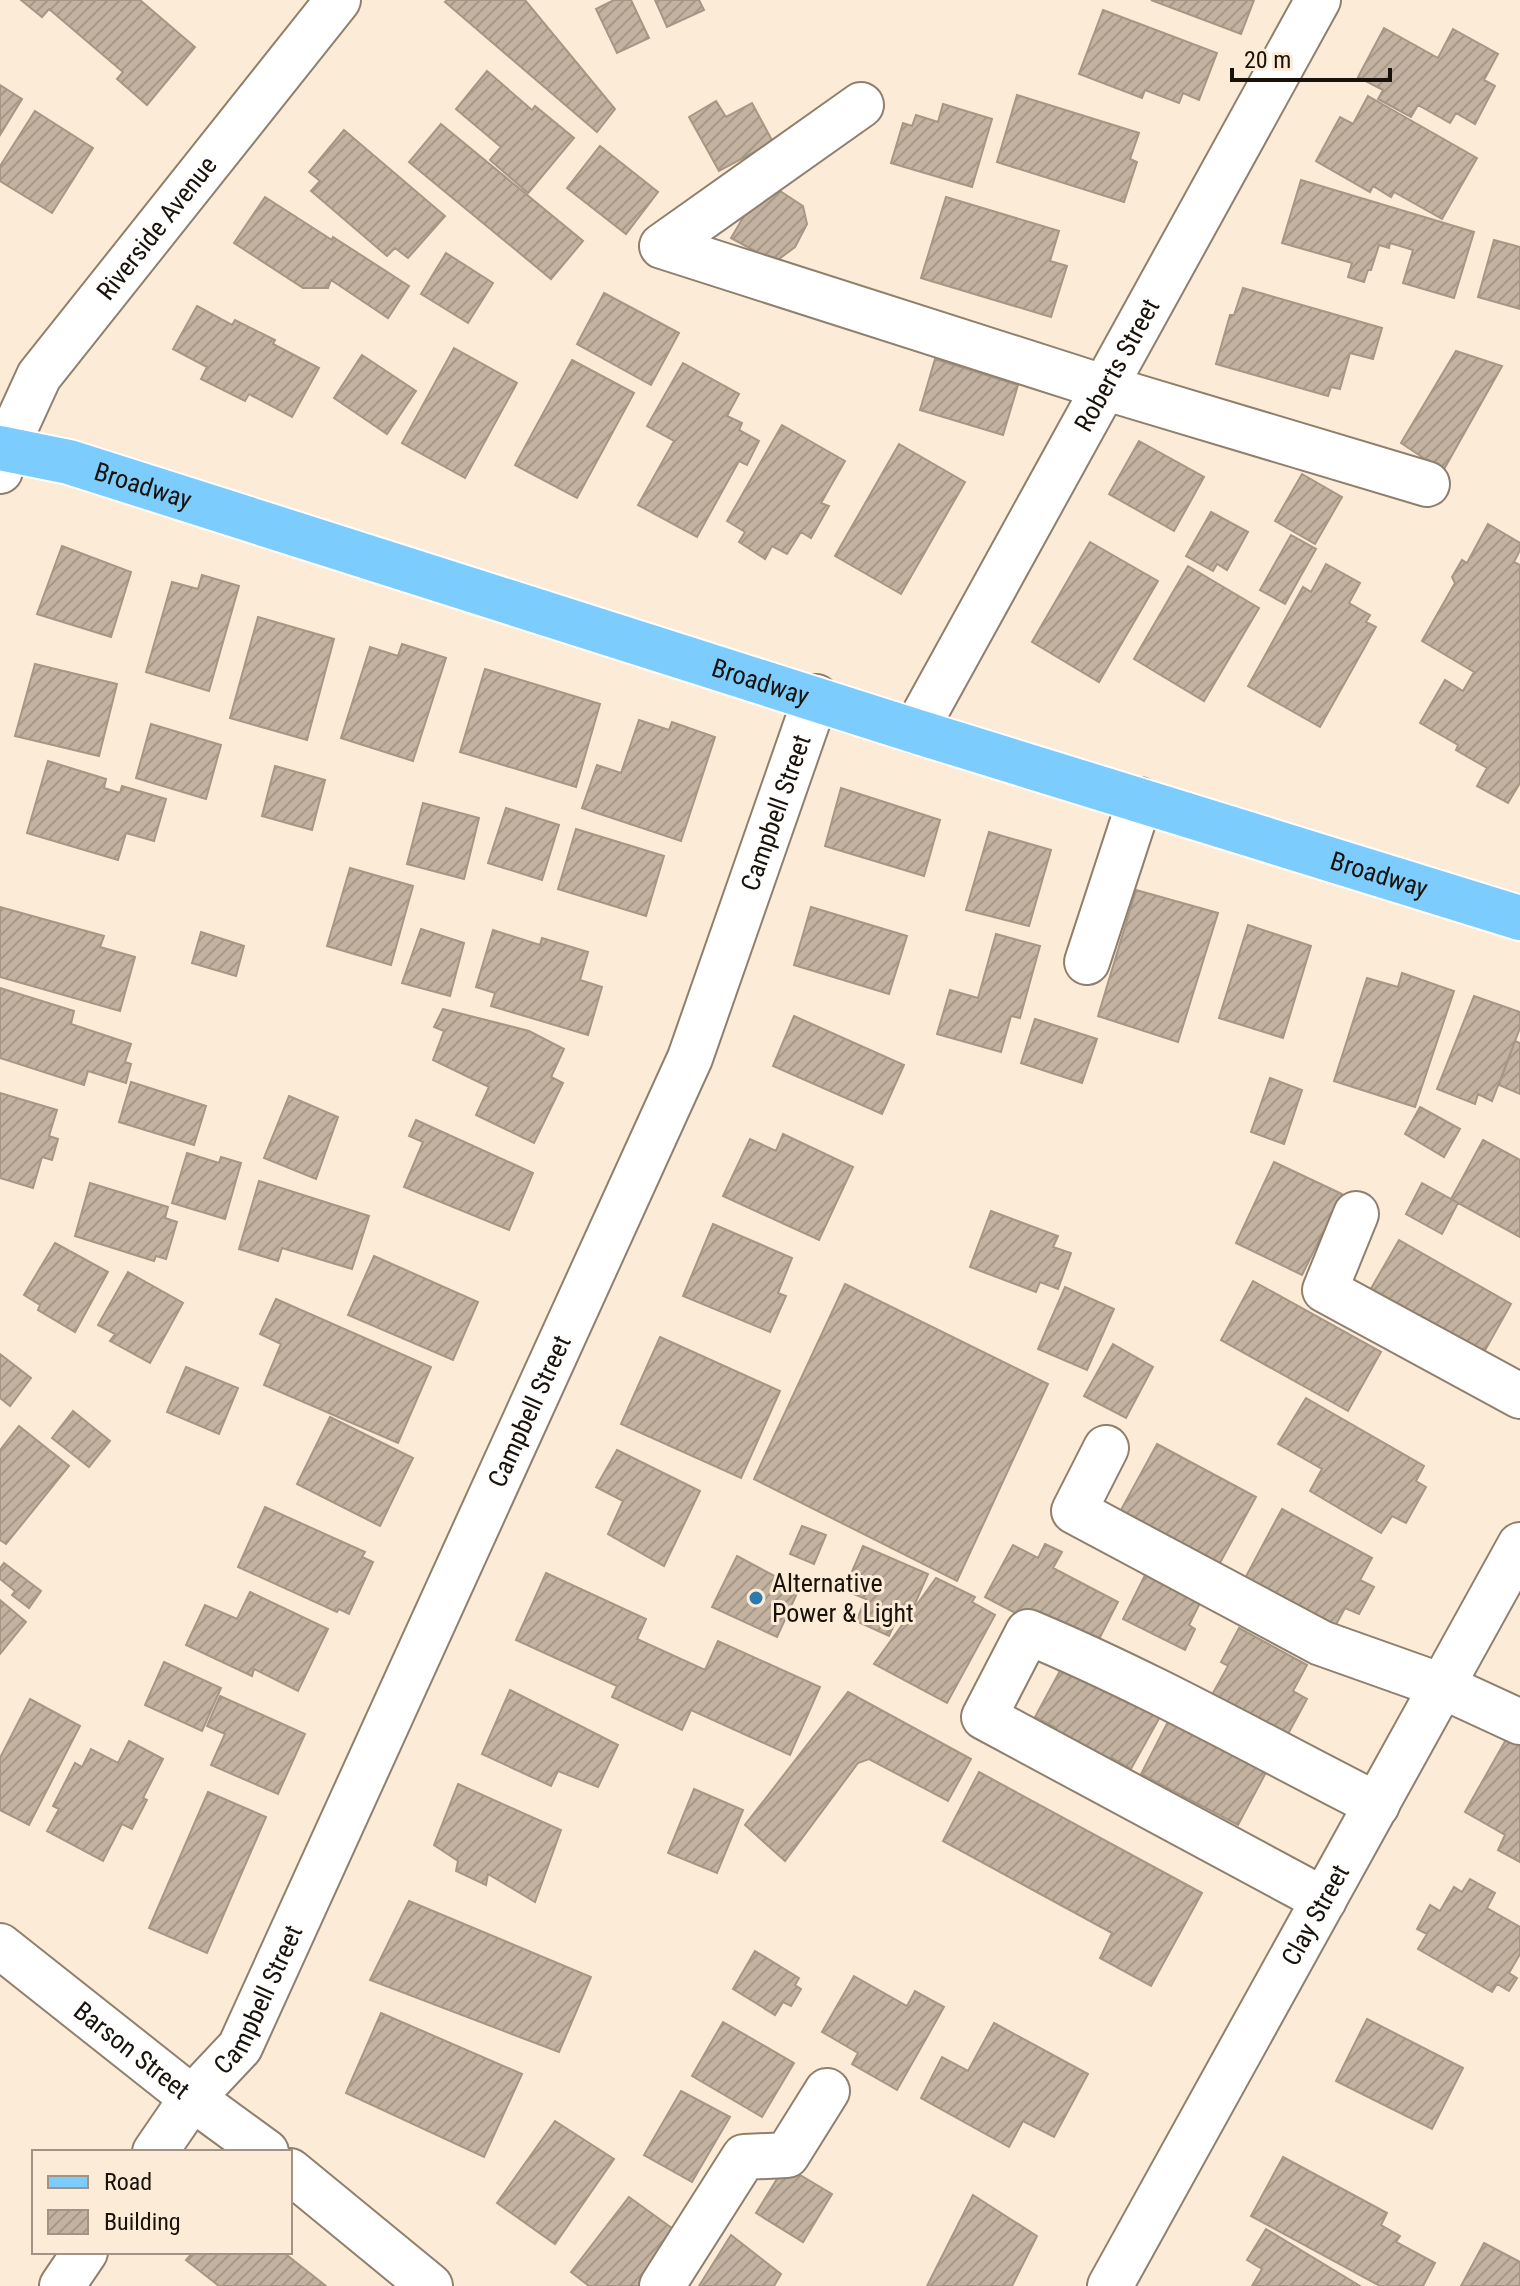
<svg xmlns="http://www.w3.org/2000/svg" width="1520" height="2286" viewBox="0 0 1520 2286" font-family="'Roboto Condensed',sans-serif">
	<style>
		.building { fill: url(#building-hatch); stroke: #a69785; stroke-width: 2 }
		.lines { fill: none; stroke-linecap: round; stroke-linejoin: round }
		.minor-casing { stroke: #8f806e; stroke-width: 48 }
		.major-casing { stroke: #fff; stroke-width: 48 }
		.minor { stroke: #fff; stroke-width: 44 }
		.major { stroke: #7ccdfe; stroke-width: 44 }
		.poi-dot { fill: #2e79ac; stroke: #fcebd7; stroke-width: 3 }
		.labels { text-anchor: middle; stroke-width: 6; stroke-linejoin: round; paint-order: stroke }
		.street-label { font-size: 26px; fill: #18120b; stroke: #fcebd7 }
		.poi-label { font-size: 26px; fill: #18120b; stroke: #fcebd7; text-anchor: start }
	</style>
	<defs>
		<pattern id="building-hatch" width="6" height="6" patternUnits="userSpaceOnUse" patternTransform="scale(2)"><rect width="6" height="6" fill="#c2b29f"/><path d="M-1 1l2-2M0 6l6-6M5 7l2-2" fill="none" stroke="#a69888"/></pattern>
	</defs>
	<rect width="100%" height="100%" fill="#fcebd7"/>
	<path class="building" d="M21 0H140L195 47 147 105 117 79 123 72 49 9 42 17Z
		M447 0H525L615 109 597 132 445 2Z
		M614 0H631L649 38 617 53 596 9Z
		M655 0H699L704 10 667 27Z
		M1151 0H1254L1241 34Z
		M1103 10 1217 53 1199 100 1183 93 1179 103 1145 90 1142 98 1079 74Z
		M1384 28 1438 58 1453 29 1498 54 1484 80 1495 86 1475 124 1456 113 1450 123 1418 105 1411 117 1378 99 1383 90 1358 77Z
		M487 71 532 110 535 106 574 138 528 193 490 160 501 147 456 109Z
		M0 85 22 99 0 135Z
		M1017 95 1139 133 1130 159 1137 162 1124 202 997 162Z
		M1368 96 1477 158 1442 219 1394 192 1391 197 1373 186 1370 192 1316 161 1340 117 1353 124Z
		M716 101 726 117 752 103 773 142 719 171 689 117Z
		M943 104 992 119 972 187 891 163 903 123 912 126 916 115 938 122Z
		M35 111 93 148 52 213 0 181V166Z
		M441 124 583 241 551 279 409 162Z
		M344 130 445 216 408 258 395 248 387 256 311 191 320 181 309 172Z
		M600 146 658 192 626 234 567 188Z
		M1301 180 1474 232 1454 298 1403 283 1413 250 1390 243 1389 248 1379 245 1371 270H1368L1364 282 1348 277 1352 263 1282 243Z
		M774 187 803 206 807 224 795 247 775 262 731 238 757 194Z
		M265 197 332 240 333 237 409 286 388 318 331 280 328 288H303L234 243Z
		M946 197 1059 231 1050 261 1067 266 1051 317 921 278Z
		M1494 240 1520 247V309L1478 297Z
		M446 253 493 283 468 323 421 294Z
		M1243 288 1382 328 1373 359 1350 353 1340 389 1331 387 1328 396 1216 364 1230 315H1234Z
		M604 293 679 333 651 385 577 344Z
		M197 306 232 325 235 320 275 340 273 344 319 368 292 417 249 394 245 401 201 379 207 367 173 349Z
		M454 348 517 383 465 478 402 443Z
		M1456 351 1502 366 1443 471 1401 443Z
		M362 355 416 391 387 434 334 398Z
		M935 359 1018 385 1003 435 920 410Z
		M572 360 634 393 577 498 515 465Z
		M683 363 739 394 727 416 742 423 739 430 759 441 747 465 739 461 697 537 638 505 674 441 647 426Z
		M782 425 845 461 821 503 829 506 811 538 801 532 787 554 772 546 765 559 739 542 745 532 727 521Z
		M1139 441 1204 477 1174 531 1109 494Z
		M899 444 965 482 901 594 835 556Z
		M1302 474 1342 497 1315 544 1275 521Z
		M1211 512 1248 532 1227 570 1217 564 1213 571 1186 556Z
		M1488 524 1520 543V550L1514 562 1520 565V783L1508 803 1477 786 1487 768 1456 750 1458 745 1420 723 1445 680 1463 691 1474 672 1422 641 1455 583 1452 577 1462 560 1467 563Z
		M1291 535 1316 549 1285 604 1260 590Z
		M1090 542 1158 581 1099 682 1032 642Z
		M62 546 131 572 111 637 37 614Z
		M1326 564 1360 583 1349 603 1370 615 1366 622 1376 627 1320 727 1248 686 1303 587 1311 592Z
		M1188 566 1259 608 1204 701 1134 659Z
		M202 575 239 586 209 691 146 672 172 582 198 589Z
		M258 617 334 639 307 740 230 718Z
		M402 644 446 658 413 761 341 738 370 647 398 656Z
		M35 664 117 684 99 756 15 736Z
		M485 669 600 704 576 787 460 752Z
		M639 720 669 730 672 722 715 737 681 841 582 808 597 765 621 773Z
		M151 724 221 745 206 799 136 778Z
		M48 761 106 779 104 788 120 793 122 786 166 799 154 841 126 833 118 860 27 833Z
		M275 766 325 780 312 830 262 816Z
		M841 788 940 820 924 876 825 846Z
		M423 803 479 818 464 879 407 864Z
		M506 808 559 825 542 880 488 863Z
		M576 829 664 856 646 916 558 889Z
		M989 832 1051 850 1029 926 966 910Z
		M350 868 413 886 391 965 327 946Z
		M1136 890 1218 913 1178 1042 1098 1016Z
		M0 907 104 936 100 947 135 957 120 1011 0 977Z
		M811 907 907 936 889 994 794 965Z
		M1248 925 1311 946 1283 1038 1219 1018Z
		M421 929 464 943 450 996 402 983Z
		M493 930 540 945 542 938 588 952 580 980 602 987 588 1035 491 1006 495 993 476 987Z
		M201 932 244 946 236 976 192 963Z
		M996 934 1040 946 1020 1018 1011 1016 1001 1052 937 1034 950 990 978 998Z
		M1402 973 1454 991 1415 1107 1334 1081 1367 978 1398 987Z
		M0 988 74 1011 71 1024 131 1044 125 1062 131 1064 126 1083 88 1071 84 1085 0 1058Z
		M1474 996 1520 1012V1028L1492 1101 1478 1094 1475 1104 1437 1089Z
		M443 1009 529 1031 564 1049 551 1077 563 1083 534 1143 476 1115 489 1087 433 1060 444 1031 434 1027Z
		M794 1016 904 1065 882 1114 773 1066Z
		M1035 1019 1097 1039 1082 1083 1021 1063Z
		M1515 1041 1520 1043V1094L1499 1085Z
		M1270 1078 1302 1090 1284 1144 1251 1132Z
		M131 1082 206 1106 194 1145 119 1122Z
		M0 1093 57 1110 49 1136 58 1139 52 1160 42 1157 33 1188 0 1178Z
		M289 1096 338 1117 316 1179 264 1158Z
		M1420 1107 1460 1129 1444 1157 1405 1134Z
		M416 1120 533 1173 509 1230 404 1187 423 1142 409 1136Z
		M783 1134 853 1167 819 1240 723 1196 750 1139 776 1151Z
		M1483 1140 1520 1160V1237L1451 1199Z
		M187 1153 219 1163 221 1157 241 1163 225 1219 172 1203Z
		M1274 1162 1342 1194 1302 1275 1236 1243Z
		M259 1181 369 1216 352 1269 282 1248 278 1261 239 1249Z
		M90 1183 168 1207 165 1218 177 1222 166 1259 156 1256 154 1261 75 1236Z
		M1422 1183 1458 1203 1442 1234 1406 1214Z
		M991 1211 1058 1236 1053 1247 1071 1253 1058 1289 1040 1282 1036 1292 970 1267Z
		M713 1224 792 1258 778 1293 786 1296 770 1332 683 1296Z
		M1399 1240 1511 1304 1478 1363 1365 1299Z
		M55 1243 108 1272 75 1332 38 1310 40 1305 24 1295Z
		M374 1256 478 1302 453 1360 348 1315Z
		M128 1272 183 1303 150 1363 110 1341 115 1334 98 1325Z
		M1253 1281 1381 1352 1348 1411 1221 1340Z
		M845 1284 1048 1384 957 1581 754 1479Z
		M1065 1287 1114 1309 1087 1370 1038 1349Z
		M276 1299 431 1367 398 1443 264 1385 281 1344 260 1334Z
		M660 1337 780 1391 741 1478 621 1424Z
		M1113 1344 1153 1367 1126 1418 1084 1396Z
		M0 1354 31 1378 10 1406 0 1398Z
		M186 1367 238 1388 219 1434 167 1412Z
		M1306 1398 1424 1466 1416 1481 1426 1487 1406 1523 1392 1516 1381 1533 1310 1491 1322 1469 1278 1444Z
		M73 1411 110 1441 89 1467 52 1438Z
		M330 1417 413 1458 380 1526 297 1484Z
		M19 1426 69 1466 6 1544 0 1540V1450Z
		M1157 1444 1256 1497 1215 1572 1116 1519Z
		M617 1450 700 1491 664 1566 608 1534 623 1501 596 1487Z
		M265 1507 365 1552 362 1557 373 1562 349 1614 339 1609 337 1612 238 1567Z
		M1282 1509 1372 1558 1360 1580 1374 1587 1359 1614 1345 1608 1332 1632 1243 1582Z
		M802 1526 826 1535 814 1564 790 1554Z
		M1045 1544 1062 1552 1053 1568 1118 1602 1092 1653 985 1597 1013 1545 1038 1558Z
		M863 1546 928 1574 910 1615 900 1611 889 1636 856 1621 866 1599 844 1590Z
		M737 1556 799 1589 777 1637 712 1607Z
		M4 1563 41 1591 29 1608 12 1595 15 1591 0 1579V1568Z
		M546 1573 646 1619 637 1639 705 1670 718 1641 820 1687 790 1755 691 1710 682 1730 612 1697 617 1686 516 1640Z
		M1145 1575 1200 1603 1189 1625 1195 1629 1185 1650 1123 1619Z
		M936 1578 975 1597 972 1602 995 1615 947 1703 874 1664Z
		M250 1592 328 1629 298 1691 254 1669 252 1676 186 1645 205 1605 237 1619Z
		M0 1600 26 1622 0 1654Z
		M1239 1628 1307 1665 1293 1691 1307 1699 1288 1734 1209 1700 1228 1666 1221 1662Z
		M1068 1656 1165 1708 1131 1769 1112 1758 1106 1761 1058 1734 1056 1728 1035 1717Z
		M164 1662 221 1688 202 1731 145 1705Z
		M510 1690 618 1745 598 1787 558 1771 551 1786 482 1754Z
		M848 1692 971 1759 948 1801 869 1759 858 1763 785 1861 745 1825Z
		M220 1696 305 1734 278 1794 211 1765 225 1734 207 1726Z
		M30 1699 80 1726 29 1825 0 1810V1758Z
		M1173 1712 1271 1763 1238 1825 1141 1774Z
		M1508 1736 1520 1743V1862L1498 1850 1505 1835 1465 1812Z
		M129 1741 163 1759 143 1798 147 1800 132 1829 122 1824 103 1861 47 1831 59 1809 53 1806 75 1763 82 1767 91 1749 118 1763Z
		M979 1772 1202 1893 1151 1986 1100 1958 1112 1933 943 1841Z
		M458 1784 561 1830 535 1902 488 1874 486 1885 456 1871 458 1861 434 1845Z
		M694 1789 743 1810 717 1873 668 1853Z
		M208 1792 266 1817 207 1953 149 1928Z
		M1470 1879 1495 1893 1487 1908 1520 1927V1954L1509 1973 1517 1978 1509 1991 1497 1984 1492 1992 1418 1949 1427 1934 1417 1929 1430 1905 1440 1911 1454 1887 1462 1892Z
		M409 1901 591 1977 559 2052 370 1980Z
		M755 1951 799 1978 795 1985 801 1989 791 2006 783 2002 775 2015 733 1989Z
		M854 1976 907 2006 915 1991 944 2007 897 2090 852 2064 858 2053 822 2032Z
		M381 2013 522 2074 484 2157 346 2093Z
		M1367 2019 1463 2068 1432 2129 1336 2081Z
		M723 2022 794 2063 762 2117 692 2076Z
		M994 2023 1088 2074 1054 2137 1023 2121 1009 2147 921 2098 942 2057 968 2071Z
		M681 2091 730 2117 692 2182 644 2155Z
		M555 2121 614 2159 555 2244 497 2203Z
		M1283 2157 1387 2213 1381 2225 1400 2236 1396 2242 1435 2263 1423 2286H1380L1251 2216Z
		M785 2166 832 2194 803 2242 756 2213Z
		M973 2195 1037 2236 1012 2286H927Z
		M629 2197 680 2234 645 2286H589L571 2272Z
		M1266 2229 1360 2286H1252L1262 2269 1247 2260Z
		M731 2235 781 2274 774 2286H699Z
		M1484 2243 1520 2262V2286H1461Z
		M193 2252H283L326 2286H219L186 2260Z"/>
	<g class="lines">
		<g class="minor-casing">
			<g id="minor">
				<path d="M861 105 662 246 1103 387 1427 484"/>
				<path id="s1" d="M0 471 6 448 39 376 338 0"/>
				<path id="s2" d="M915 731 1318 0"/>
				<path d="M1087 962 1140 800"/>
				<path d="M1356 1214 1325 1290 1520 1396"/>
				<path d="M1106 1448 1074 1511 1321 1643 1442 1686 1520 1722"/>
				<path d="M1324 1900 984 1717 1028 1632C1148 1682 1261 1746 1377 1805"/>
				<path id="s3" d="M0 1946 192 2098 266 2152"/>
				<path id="s4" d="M155 2152 192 2098 240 2047 690 1058 816 697"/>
				<path d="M290 2171 430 2286"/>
				<path d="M62 2286 85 2252"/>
				<path d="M662 2286 744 2157 787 2155 827 2091"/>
				<path id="s5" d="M1110 2286 1520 1545"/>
			</g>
		</g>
		<g class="major-casing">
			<g id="major">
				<path id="s6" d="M0 448 69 462 915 731 1520 918"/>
			</g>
		</g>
		<use href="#minor" class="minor"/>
		<use href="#major" class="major"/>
	</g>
	<circle class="poi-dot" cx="756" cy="1598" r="8"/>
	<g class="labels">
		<g class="street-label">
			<text dy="9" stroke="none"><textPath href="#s1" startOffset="292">Riverside Avenue</textPath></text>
			<text dy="9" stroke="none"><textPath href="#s2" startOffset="418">Roberts Street</textPath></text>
			<text dy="9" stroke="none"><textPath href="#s6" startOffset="148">Broadway</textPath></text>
			<text dy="9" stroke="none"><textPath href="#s6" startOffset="796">Broadway</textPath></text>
			<text dy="9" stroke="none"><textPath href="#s4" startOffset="1482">Campbell Street</textPath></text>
			<text dy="9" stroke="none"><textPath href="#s6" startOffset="1444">Broadway</textPath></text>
			<text dy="9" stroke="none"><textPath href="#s4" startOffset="834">Campbell Street</textPath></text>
			<text dy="9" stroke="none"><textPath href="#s5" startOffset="424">Clay Street</textPath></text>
			<text dy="9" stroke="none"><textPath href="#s4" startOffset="186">Campbell Street</textPath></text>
			<text dy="9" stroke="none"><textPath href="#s3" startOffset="168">Barson Street</textPath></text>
		</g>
		<g class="poi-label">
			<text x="772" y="1592">Alternative<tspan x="772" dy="30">Power &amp; Light</tspan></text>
		</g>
	</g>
	<rect x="32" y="2150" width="260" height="104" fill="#fcebd7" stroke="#a19485" stroke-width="2"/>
	<rect x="48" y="2176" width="40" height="12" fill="#7ccdfe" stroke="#a19485" stroke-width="2"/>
	<text x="104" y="2190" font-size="24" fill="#18120b">Road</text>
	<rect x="48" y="2210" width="40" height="24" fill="url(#building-hatch)" stroke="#a19485" stroke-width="2"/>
	<text x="104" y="2230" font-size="24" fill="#18120b">Building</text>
	<path d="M1232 68v12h158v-12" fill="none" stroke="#18120b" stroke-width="4"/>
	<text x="1244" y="68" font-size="24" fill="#18120b" stroke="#fcebd7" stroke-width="6" paint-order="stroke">20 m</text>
</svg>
